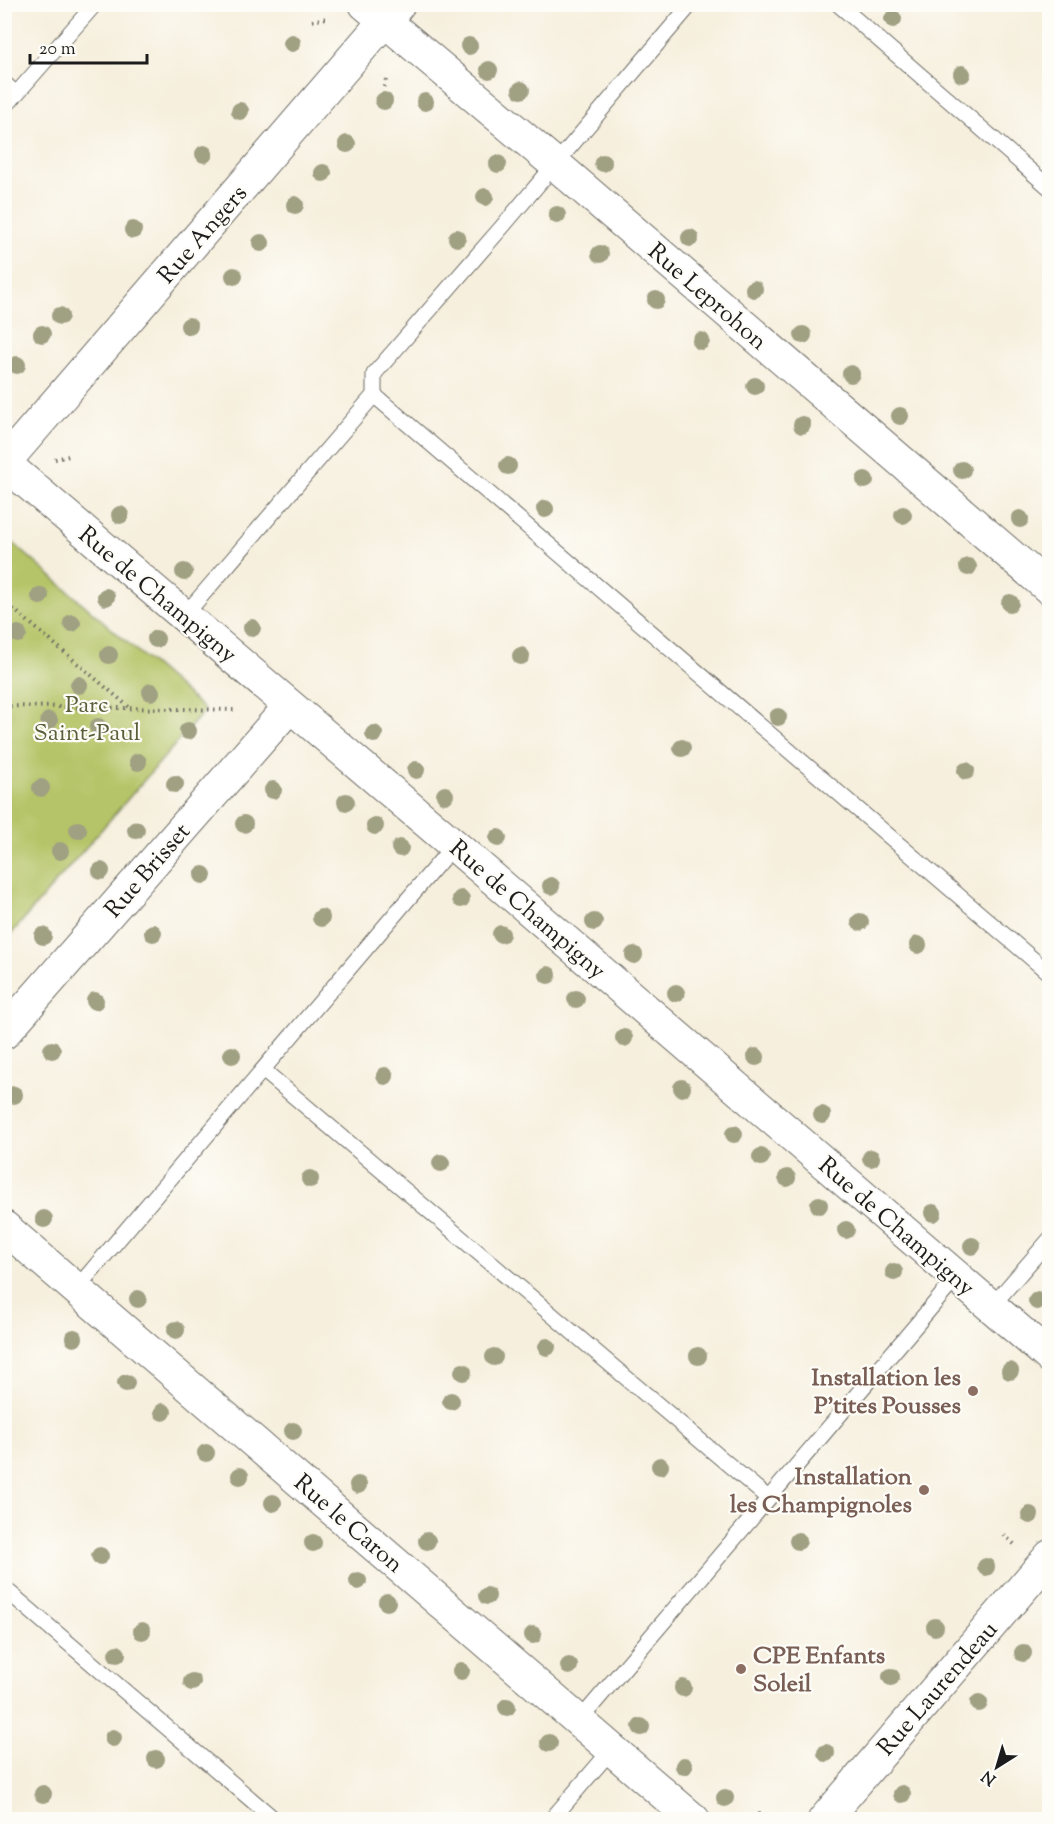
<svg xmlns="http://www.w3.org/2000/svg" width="1054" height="1824" viewBox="0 0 1054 1824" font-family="'Sorts Mill Goudy',serif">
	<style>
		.green { fill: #b5c467; stroke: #687042; stroke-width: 1.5 }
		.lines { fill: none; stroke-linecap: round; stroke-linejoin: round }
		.service-casing { stroke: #686660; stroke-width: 17 }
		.minor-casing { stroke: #686660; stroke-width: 34 }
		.path { stroke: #686660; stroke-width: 4; stroke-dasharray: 1.5 4.5; stroke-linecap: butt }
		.service { stroke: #fff; stroke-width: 15 }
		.minor { stroke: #fff; stroke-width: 32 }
		.tree { fill: #a0a083 }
		.education-dot { fill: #8d6e63; stroke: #fdfcf7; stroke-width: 2 }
		.labels { text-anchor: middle; stroke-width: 4.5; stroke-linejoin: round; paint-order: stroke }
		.street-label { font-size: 24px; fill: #1c1c1c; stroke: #fdfcf7 }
		.park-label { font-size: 24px; fill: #595f3a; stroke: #fdfcf7 }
		.education-label { font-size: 24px; font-weight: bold; fill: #785e54; stroke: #fdfcf7; text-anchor: end }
	</style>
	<rect width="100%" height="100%" fill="#fdfcf7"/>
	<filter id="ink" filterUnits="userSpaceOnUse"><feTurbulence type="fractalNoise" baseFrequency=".0167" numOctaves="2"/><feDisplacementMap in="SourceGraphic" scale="12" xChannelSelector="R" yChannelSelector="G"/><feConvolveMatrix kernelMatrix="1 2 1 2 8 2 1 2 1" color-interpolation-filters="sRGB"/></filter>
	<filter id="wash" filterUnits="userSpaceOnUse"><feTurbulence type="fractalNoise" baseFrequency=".008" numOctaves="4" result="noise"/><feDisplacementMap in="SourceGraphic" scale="24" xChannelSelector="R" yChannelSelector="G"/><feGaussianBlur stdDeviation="1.35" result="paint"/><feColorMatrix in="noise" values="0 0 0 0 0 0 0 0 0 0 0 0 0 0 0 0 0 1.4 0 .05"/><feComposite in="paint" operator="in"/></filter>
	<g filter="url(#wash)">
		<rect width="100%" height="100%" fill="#f6efdd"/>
		<path class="green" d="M5 536 205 710 5 941Z"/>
	</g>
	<g filter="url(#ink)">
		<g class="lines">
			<g class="service-casing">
				<path id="service" d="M838 4 1050 188
					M4 83 16 94
					M4 108 95 4
					M374 395 1050 974
					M184 616 374 395V374L502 227 691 4
					M263 1070 768 1498
					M77 1288 454 845
					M991 1307 1050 1239
					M4 1588 275 1820
					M579 1721 957 1277
					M551 1820 612 1749"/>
			</g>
			<g class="minor-casing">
				<path id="minor" d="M365 4 555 164 1050 589
					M4 463 454 845 1050 1357
					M4 463 399 4
					M4 1033 290 706
					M4 1227 694 1820
					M824 1820 1050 1556"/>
			</g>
			<path class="path" d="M438 12 448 11
				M312 21 327 18
				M384 87 387 76
				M55 459 69 456
				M4 601 130 708
				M4 706 238 710
				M1004 1535 1014 1544
				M759 1820V1812"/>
			<use href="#service" class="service"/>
			<use href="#minor" class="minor"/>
		</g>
		<g class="tree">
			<circle cx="893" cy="19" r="9"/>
			<circle cx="292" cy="43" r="9"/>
			<circle cx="469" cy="46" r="9"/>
			<circle cx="489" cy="70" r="9"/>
			<circle cx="962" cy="74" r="9"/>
			<circle cx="521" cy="90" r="9"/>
			<circle cx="384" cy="101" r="9"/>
			<circle cx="425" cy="102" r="9"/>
			<circle cx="240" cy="111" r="9"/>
			<circle cx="347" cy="144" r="9"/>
			<circle cx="204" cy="154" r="9"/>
			<circle cx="603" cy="163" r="9"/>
			<circle cx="498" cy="164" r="9"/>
			<circle cx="323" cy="173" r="9"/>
			<circle cx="485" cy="197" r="9"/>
			<circle cx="295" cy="205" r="9"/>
			<circle cx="557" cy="215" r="9"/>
			<circle cx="133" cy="230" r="9"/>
			<circle cx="457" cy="238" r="9"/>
			<circle cx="690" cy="238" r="9"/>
			<circle cx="261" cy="243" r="9"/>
			<circle cx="600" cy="254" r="9"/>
			<circle cx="234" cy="276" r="9"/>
			<circle cx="754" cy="289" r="9"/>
			<circle cx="656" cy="300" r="9"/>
			<circle cx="60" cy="316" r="9"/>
			<circle cx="189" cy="326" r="9"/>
			<circle cx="42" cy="334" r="9"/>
			<circle cx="803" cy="335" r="9"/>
			<circle cx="701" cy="341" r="9"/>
			<circle cx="17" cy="365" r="9"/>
			<circle cx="851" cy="374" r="9"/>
			<circle cx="755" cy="386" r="9"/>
			<circle cx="900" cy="416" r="9"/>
			<circle cx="802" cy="425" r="9"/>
			<circle cx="508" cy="466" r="9"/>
			<circle cx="962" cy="470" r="9"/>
			<circle cx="865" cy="480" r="9"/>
			<circle cx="545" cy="509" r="9"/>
			<circle cx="120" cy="515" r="9"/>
			<circle cx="903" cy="515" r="9"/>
			<circle cx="1020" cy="519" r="9"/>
			<circle cx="968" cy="567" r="9"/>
			<circle cx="184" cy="572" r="9"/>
			<circle cx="40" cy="596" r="9"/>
			<circle cx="106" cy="597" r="9"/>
			<circle cx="1010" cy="603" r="9"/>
			<circle cx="72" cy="623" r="9"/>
			<circle cx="252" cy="628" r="9"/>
			<circle cx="18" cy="634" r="9"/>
			<circle cx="156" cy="639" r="9"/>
			<circle cx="109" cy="655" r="9"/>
			<circle cx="521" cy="656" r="9"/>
			<circle cx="79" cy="685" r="9"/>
			<circle cx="151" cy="692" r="9"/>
			<circle cx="778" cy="717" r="9"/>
			<circle cx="49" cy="721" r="9"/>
			<circle cx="98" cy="727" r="9"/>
			<circle cx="188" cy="731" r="9"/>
			<circle cx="374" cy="734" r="9"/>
			<circle cx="682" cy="748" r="9"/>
			<circle cx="138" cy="762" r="9"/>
			<circle cx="416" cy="770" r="9"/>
			<circle cx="966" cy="771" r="9"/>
			<circle cx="175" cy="784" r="9"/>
			<circle cx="41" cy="788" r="9"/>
			<circle cx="273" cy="790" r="9"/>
			<circle cx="445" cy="795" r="9"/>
			<circle cx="346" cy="802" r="9"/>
			<circle cx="244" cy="824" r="9"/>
			<circle cx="375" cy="826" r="9"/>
			<circle cx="78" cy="830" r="9"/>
			<circle cx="136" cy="830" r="9"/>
			<circle cx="498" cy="838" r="9"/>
			<circle cx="400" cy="848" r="9"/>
			<circle cx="60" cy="851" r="9"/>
			<circle cx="101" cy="871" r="9"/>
			<circle cx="203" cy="875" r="9"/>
			<circle cx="551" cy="886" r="9"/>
			<circle cx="461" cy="899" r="9"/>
			<circle cx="321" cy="918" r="9"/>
			<circle cx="594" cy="922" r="9"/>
			<circle cx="860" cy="922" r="9"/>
			<circle cx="153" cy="933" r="9"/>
			<circle cx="501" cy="934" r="9"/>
			<circle cx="43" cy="936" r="9"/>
			<circle cx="918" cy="945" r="9"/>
			<circle cx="634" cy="955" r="9"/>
			<circle cx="548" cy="975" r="9"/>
			<circle cx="676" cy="993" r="9"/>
			<circle cx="576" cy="999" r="9"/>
			<circle cx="95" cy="1001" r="9"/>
			<circle cx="624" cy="1038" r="9"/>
			<circle cx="52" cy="1050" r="9"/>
			<circle cx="232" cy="1055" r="9"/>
			<circle cx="756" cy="1057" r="9"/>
			<circle cx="385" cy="1076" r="9"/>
			<circle cx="682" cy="1088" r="9"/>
			<circle cx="14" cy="1095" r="9"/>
			<circle cx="822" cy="1115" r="9"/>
			<circle cx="734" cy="1134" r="9"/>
			<circle cx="761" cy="1157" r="9"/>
			<circle cx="871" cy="1158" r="9"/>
			<circle cx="441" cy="1163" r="9"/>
			<circle cx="787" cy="1178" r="9"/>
			<circle cx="310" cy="1179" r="9"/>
			<circle cx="819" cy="1205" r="9"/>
			<circle cx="933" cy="1213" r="9"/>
			<circle cx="44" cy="1219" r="9"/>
			<circle cx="846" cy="1230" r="9"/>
			<circle cx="972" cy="1246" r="9"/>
			<circle cx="894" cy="1272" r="9"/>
			<circle cx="138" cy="1299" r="9"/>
			<circle cx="1037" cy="1301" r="9"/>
			<circle cx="176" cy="1330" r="9"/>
			<circle cx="74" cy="1338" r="9"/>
			<circle cx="547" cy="1347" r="9"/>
			<circle cx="698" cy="1356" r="9"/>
			<circle cx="494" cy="1357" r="9"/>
			<circle cx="1010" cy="1371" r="9"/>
			<circle cx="463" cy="1372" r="9"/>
			<circle cx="126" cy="1383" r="9"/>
			<circle cx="451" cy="1401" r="9"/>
			<circle cx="163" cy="1412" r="9"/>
			<circle cx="293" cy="1431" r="9"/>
			<circle cx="206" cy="1453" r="9"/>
			<circle cx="660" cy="1466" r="9"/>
			<circle cx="240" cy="1476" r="9"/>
			<circle cx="358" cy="1485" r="9"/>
			<circle cx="273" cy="1503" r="9"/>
			<circle cx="1030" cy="1515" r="9"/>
			<circle cx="427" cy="1541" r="9"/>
			<circle cx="798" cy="1541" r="9"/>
			<circle cx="313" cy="1543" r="9"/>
			<circle cx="100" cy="1556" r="9"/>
			<circle cx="986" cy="1567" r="9"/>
			<circle cx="358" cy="1581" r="9"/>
			<circle cx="487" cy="1596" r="9"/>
			<circle cx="387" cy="1602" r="9"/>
			<circle cx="935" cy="1627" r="9"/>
			<circle cx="142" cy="1631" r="9"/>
			<circle cx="533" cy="1635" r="9"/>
			<circle cx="1023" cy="1653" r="9"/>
			<circle cx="117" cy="1654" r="9"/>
			<circle cx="569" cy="1666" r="9"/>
			<circle cx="461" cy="1671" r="9"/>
			<circle cx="891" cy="1677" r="9"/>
			<circle cx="192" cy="1682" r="9"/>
			<circle cx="683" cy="1688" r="9"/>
			<circle cx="979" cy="1703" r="9"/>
			<circle cx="507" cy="1707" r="9"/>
			<circle cx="641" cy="1727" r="9"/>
			<circle cx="113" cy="1738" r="9"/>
			<circle cx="549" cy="1743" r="9"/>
			<circle cx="826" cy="1753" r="9"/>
			<circle cx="156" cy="1759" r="9"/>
			<circle cx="684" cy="1766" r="9"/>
			<circle cx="43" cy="1794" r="9"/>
			<circle cx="902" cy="1794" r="9"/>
			<circle cx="725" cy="1798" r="9"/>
		</g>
	</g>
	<g class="education-dot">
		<circle cx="973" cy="1391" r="6"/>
		<circle cx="924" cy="1490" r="6"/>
		<circle cx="741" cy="1669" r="6"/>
	</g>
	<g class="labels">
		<g class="street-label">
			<text transform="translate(202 234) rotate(-49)" y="8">Rue Angers</text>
			<text transform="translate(708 296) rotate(41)" y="8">Rue Leprohon</text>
			<text transform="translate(158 594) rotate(40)" y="8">Rue de Champigny</text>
			<text transform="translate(147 870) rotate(-49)" y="8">Rue Brisset</text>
			<text transform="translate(528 909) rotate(41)" y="8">Rue de Champigny</text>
			<text transform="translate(897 1226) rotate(41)" y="8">Rue de Champigny</text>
			<text transform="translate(349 1523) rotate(41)" y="8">Rue le Caron</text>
			<text transform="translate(937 1688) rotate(-49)" y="8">Rue Laurendeau</text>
		</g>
		<g class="park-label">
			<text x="87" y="712">Parc<tspan x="87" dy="28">Saint-Paul</tspan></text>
		</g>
		<g class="education-label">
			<text x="961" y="1385">Installation les<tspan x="961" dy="28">P'tites Pousses</tspan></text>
			<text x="912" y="1484">Installation<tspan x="912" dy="28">les Champignoles</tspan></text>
			<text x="753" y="1663" text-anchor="start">CPE Enfants<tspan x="753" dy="28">Soleil</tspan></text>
		</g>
	</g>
	<rect width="1054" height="1824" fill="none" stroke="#fdfcf7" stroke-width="24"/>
	<g transform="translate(997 1767) rotate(217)" stroke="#fdfcf7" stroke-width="4.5" paint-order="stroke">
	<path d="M0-4.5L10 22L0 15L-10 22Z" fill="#1c1c1c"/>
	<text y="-9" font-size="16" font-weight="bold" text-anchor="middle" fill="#1c1c1c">N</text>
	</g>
	<path d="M30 54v9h117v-9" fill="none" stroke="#1c1c1c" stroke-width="3"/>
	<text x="39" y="54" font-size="18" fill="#1c1c1c" stroke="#fdfcf7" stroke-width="4.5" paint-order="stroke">20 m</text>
</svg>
